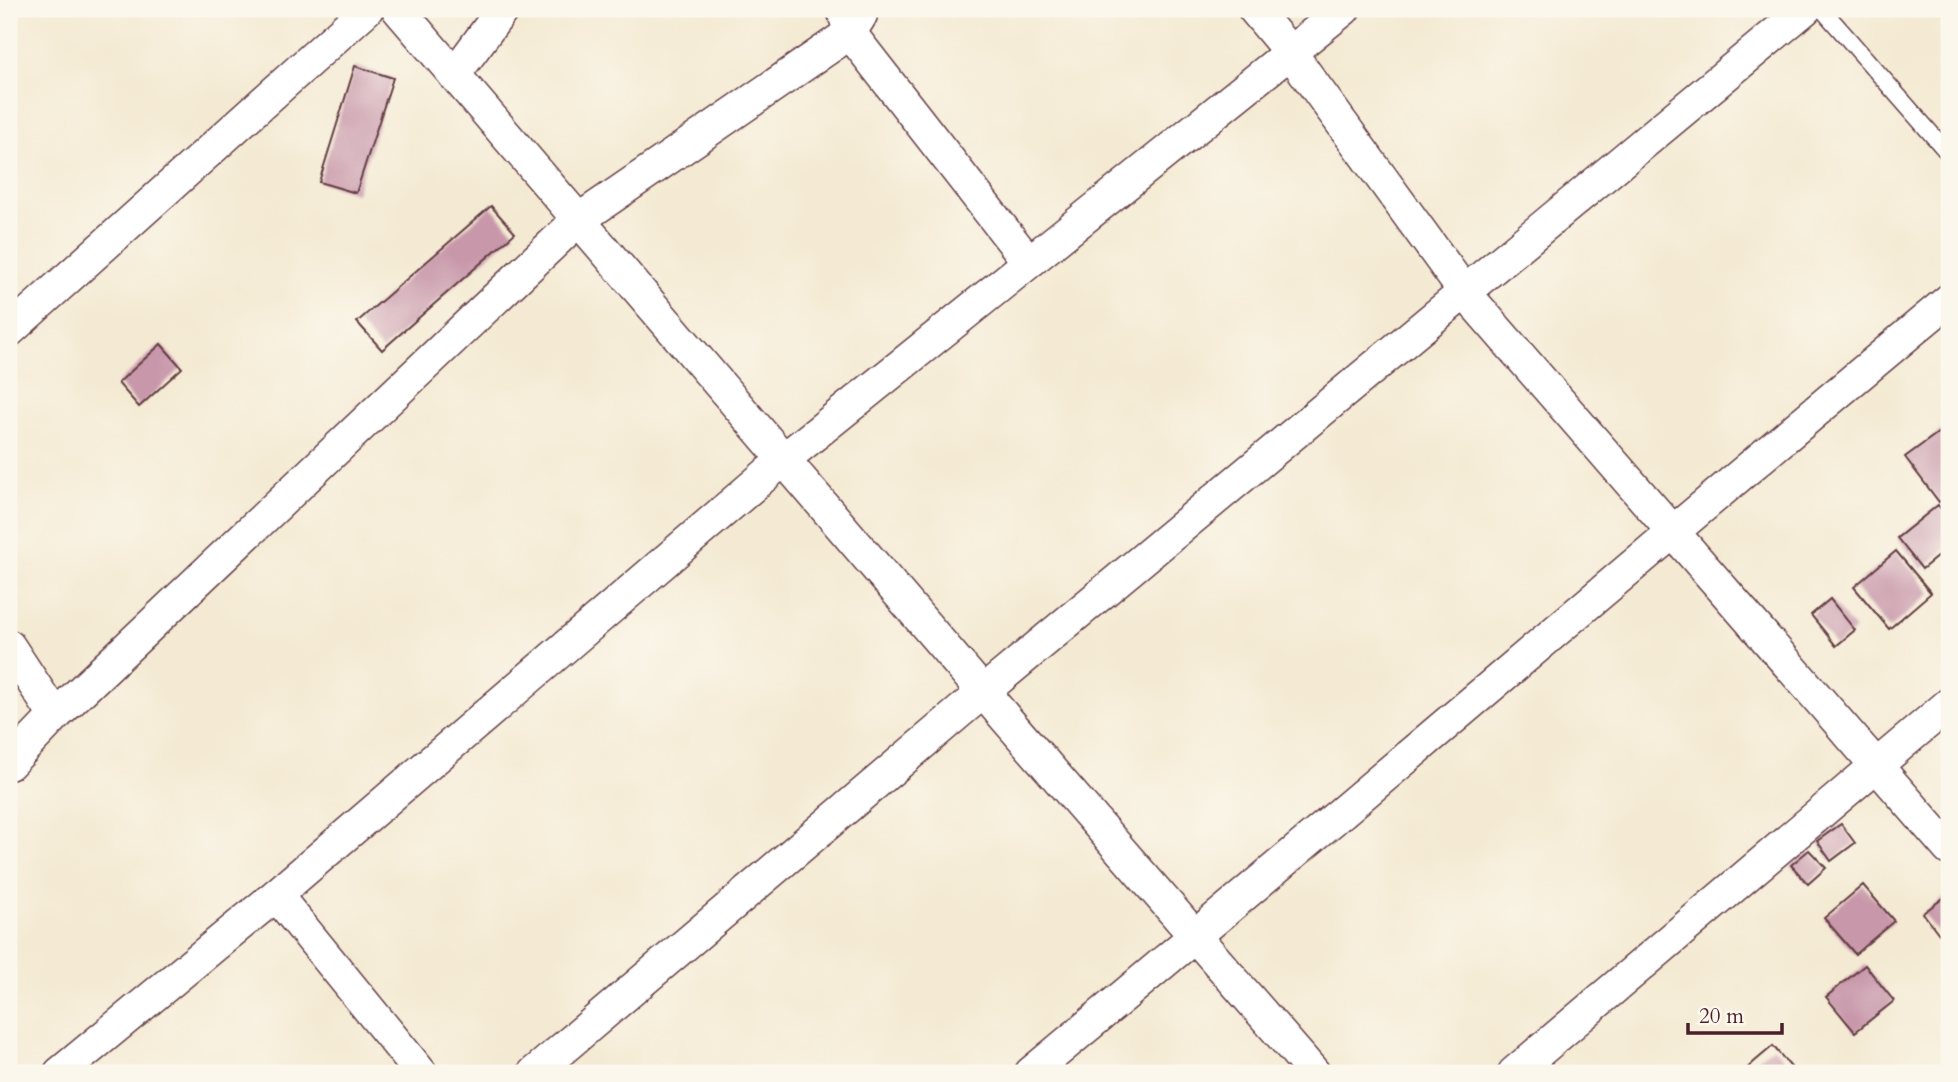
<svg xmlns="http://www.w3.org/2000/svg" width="1958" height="1082" viewBox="0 0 1958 1082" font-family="Cardo,serif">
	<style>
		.building { fill: #c898aa }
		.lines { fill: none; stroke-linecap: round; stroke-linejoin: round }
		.service-casing { stroke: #643d44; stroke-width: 19 }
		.minor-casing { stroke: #643d44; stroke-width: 35 }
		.service { stroke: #fff; stroke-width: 16 }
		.minor { stroke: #fff; stroke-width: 32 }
	</style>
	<rect width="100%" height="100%" fill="#fbf7ec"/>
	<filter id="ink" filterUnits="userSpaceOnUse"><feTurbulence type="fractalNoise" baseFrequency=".0143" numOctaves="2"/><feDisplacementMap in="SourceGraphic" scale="14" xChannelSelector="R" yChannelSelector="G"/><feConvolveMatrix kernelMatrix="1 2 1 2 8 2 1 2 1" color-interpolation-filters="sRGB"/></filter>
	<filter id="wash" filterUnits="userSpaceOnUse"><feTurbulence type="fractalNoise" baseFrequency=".00686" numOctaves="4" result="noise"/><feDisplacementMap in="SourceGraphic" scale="28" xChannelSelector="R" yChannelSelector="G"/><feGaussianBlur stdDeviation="1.57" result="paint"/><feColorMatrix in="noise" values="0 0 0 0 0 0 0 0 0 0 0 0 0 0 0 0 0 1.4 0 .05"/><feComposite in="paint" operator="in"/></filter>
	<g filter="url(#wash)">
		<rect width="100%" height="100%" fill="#f4ead3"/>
		<g id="blocks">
			<path class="building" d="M355 66 393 78 356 193 319 182Z
				M491 206 515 233 382 350 357 322Z
				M161 344 182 368 139 407 118 383Z
				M1946 427 1949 431V494L1939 502 1905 457Z
				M1938 505 1949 520V547L1922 569 1897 538Z
				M1896 551 1931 593 1889 629 1854 587Z
				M1830 599 1855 630 1836 646 1811 615Z
				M1841 824 1855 843 1831 861 1817 841Z
				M1809 850 1826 868 1808 884 1791 865Z
				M1863 885 1894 921 1855 954 1824 918Z
				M1949 894V927L1939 934 1923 913Z
				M1865 965 1894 1001 1855 1032 1826 997Z
				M1773 1046 1796 1073H1742L1754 1062Z"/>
		</g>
	</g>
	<g filter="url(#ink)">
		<use href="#blocks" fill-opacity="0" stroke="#643d44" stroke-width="2"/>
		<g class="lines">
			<g class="service-casing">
				<path id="service" d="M1822 9 1949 154"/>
			</g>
			<g class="minor-casing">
				<path id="minor" d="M398 9 983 692 1314 1073
					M1254 9 1290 52 1466 294 1949 849
					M861 15 850 33 1027 260
					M454 75 503 9
					M9 331 367 9
					M9 646 55 716
					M9 764 55 716 577 221 850 33 843 9
					M276 895 421 1073
					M60 1073 276 895 783 460 1344 9
					M534 1073 983 692 1805 9
					M1031 1073C1339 818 1641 556 1949 300
					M1514 1073 1949 704"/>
			</g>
			<use href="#service" class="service"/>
			<use href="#minor" class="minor"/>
		</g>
	</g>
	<rect width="1958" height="1082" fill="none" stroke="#fbf7ec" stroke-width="35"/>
	<path d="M1688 1023v10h94v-10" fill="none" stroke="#4a1f2b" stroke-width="3.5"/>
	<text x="1699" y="1023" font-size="21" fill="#4a1f2b" stroke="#fbf7ec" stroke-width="5" paint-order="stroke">20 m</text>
</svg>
